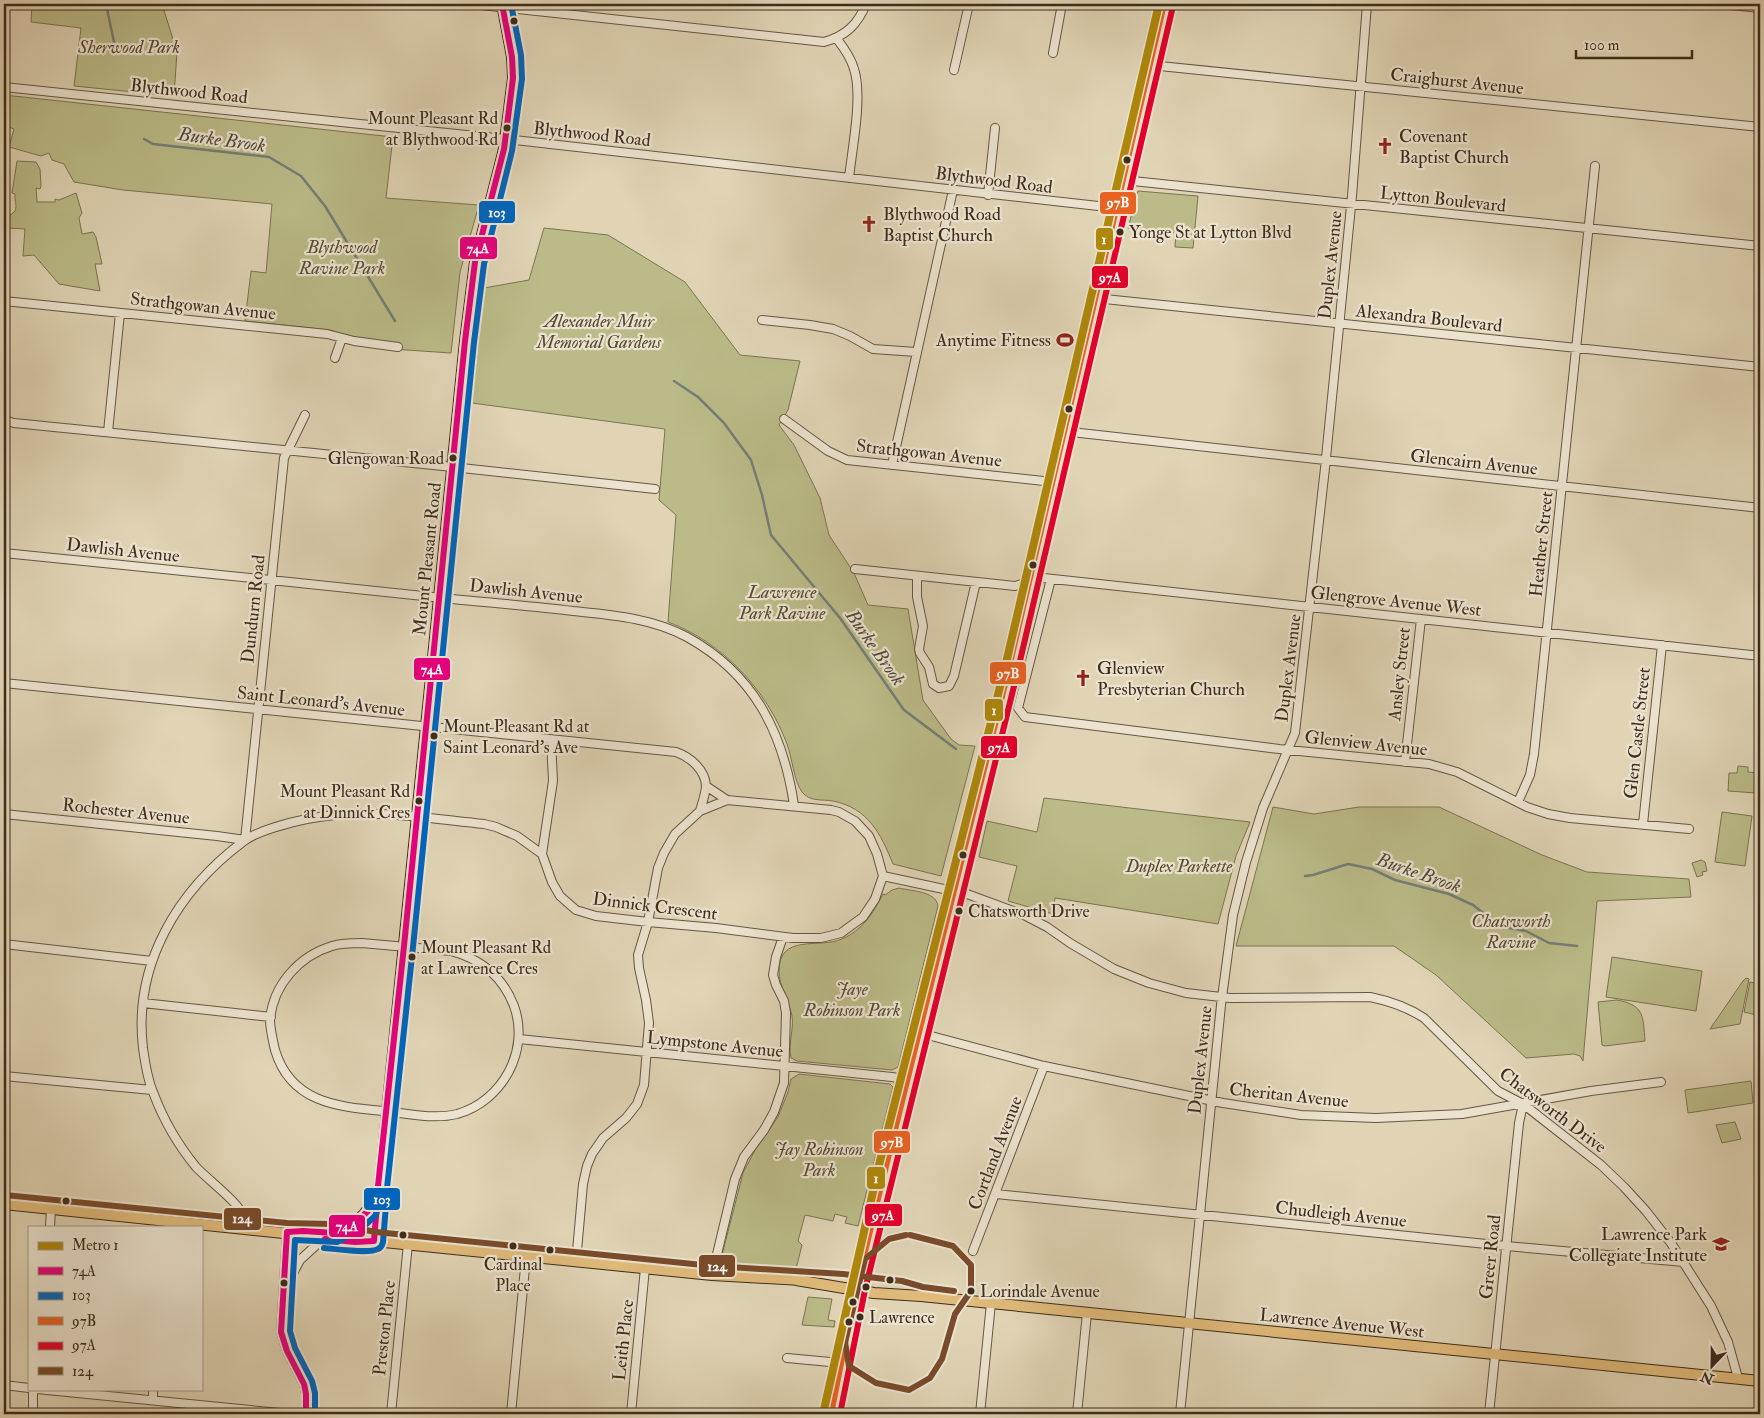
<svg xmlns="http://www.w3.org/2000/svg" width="1764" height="1418" viewBox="0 0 1764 1418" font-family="'IM FELL Double Pica',serif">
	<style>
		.green { fill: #babb88; stroke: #7c7452 }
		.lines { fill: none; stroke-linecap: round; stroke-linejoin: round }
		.stream { stroke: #737f78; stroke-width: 2.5 }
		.minor-casing { stroke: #665642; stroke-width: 10 }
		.major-casing { stroke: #3e2c1c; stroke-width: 12 }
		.minor { stroke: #ebe3cf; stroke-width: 8 }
		.major { stroke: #e0ba7a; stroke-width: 10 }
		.bus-1-casing { stroke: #ebe3cf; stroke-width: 10 }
		.bus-2-casing { stroke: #ebe3cf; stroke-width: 10 }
		.bus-3-casing { stroke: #ebe3cf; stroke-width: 10 }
		.bus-4-casing { stroke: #ebe3cf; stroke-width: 10 }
		.bus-5-casing { stroke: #ebe3cf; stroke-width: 10 }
		.bus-1 { stroke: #e5007d; stroke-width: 6 }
		.bus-2 { stroke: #0065bd; stroke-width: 6 }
		.bus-3 { stroke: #e96222; stroke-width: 6 }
		.bus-4 { stroke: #e4002b; stroke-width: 6 }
		.bus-5 { stroke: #7a4b2a; stroke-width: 6 }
		.metro-1-casing { stroke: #ebe3cf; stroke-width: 11 }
		.metro-1 { stroke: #ae870b; stroke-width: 8 }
		.bus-dot { fill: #3e2c1c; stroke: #ebe3cf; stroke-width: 2 }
		.labels { text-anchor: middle; stroke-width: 4.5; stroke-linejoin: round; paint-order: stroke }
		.bus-label { font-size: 17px; fill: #3e2c1c; stroke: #ebe3cf; text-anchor: start }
		.park-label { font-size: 18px; font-style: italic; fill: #574932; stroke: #ebe3cf }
		.street-label { font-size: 18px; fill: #3e2c1c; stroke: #ebe3cf }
		.poi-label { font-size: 18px; fill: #3e2c1c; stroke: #ebe3cf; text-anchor: start }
		.water-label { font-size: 19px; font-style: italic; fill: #50483b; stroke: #ebe3cf }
		.line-badge { stroke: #ebe3cf; stroke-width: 2 }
		.badge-label { font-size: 14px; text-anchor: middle; font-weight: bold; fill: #fff }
	</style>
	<rect width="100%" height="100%" fill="#e0d4b5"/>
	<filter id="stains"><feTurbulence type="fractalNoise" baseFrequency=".004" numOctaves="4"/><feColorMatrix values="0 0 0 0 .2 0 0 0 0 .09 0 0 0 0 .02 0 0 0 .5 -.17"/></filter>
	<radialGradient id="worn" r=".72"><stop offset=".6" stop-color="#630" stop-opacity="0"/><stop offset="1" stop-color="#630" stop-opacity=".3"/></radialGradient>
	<path class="green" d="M32 4H162L177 52 174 96 74 86 81 28 31 22Z
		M4 95 393 137 386 198 479 205 460 272 451 353 392 349 391 342 357 339 330 330 245 321 251 271 266 273 272 204 123 190 74 182 64 164 52 160 49 153 41 156 9 147 14 129 4 125Z
		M17 161 36 162 40 169 41 186 40 189 36 188 37 202H55V199L59 200 76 193 82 213 79 218 82 234 93 232 96 237 102 264H95L100 291 59 284 34 255 23 256 25 229 8 228 10 215C20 210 14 202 15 194L12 193Z
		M1138 191 1198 196 1193 248 1175 247 1176 233 1128 228Z
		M544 228 608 235 685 282 740 355 800 361 788 410 779 425 794 445 820 498 829 535 854 573 868 605 908 609 923 700 951 739 959 745 975 746 941 876 893 864C881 834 868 808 833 801 821 799 810 802 802 792 794 781 792 757 787 744 767 690 722 642 668 622L676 515 659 500 665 429 472 403 484 288 529 280Z
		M1738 766 1748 767V772L1758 773 1756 793 1728 791 1729 773H1737Z
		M1044 798 1250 822 1236 856 1218 924 1055 898 1053 914 1008 901 1017 866 979 857 987 821 1037 832Z
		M1273 807 1314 814 1359 807H1439L1542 855 1587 872 1689 879 1691 897 1597 901 1583 1061 1580 1056 1574 1054 1526 1058 1436 975 1394 946H1236Z
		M1722 812 1752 816 1745 866 1715 862Z
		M1701 860 1705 862 1707 871 1702 872 1703 875 1697 877 1692 863Z
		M899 888C911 891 936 891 938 906L898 1067 892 1070 797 1061 791 1058C788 1044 794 1029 792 1016 789 1001 779 986 779 971 779 933 819 949 842 939 863 930 873 913 883 894L885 895 892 890Z
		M1612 957 1702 971 1696 1011 1606 997Z
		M1746 978 1749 979 1740 1024 1710 1029 1743 981Z
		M1750 982 1760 984V1016L1744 1012Z
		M1617 1000C1645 1005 1643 1017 1645 1041L1605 1046 1602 1045 1598 1002Z
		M799 1074 890 1084 893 1087 858 1226 845 1223 847 1217 835 1214 833 1221 805 1215 798 1241 802 1245 796 1269 727 1265 721 1259 743 1173 755 1150 778 1117 788 1092 791 1079Z
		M1751 1081 1753 1103 1688 1113 1685 1090Z
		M1735 1122 1741 1139 1722 1143 1716 1125Z
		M808 1297 832 1299 828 1320 835 1321 834 1327 802 1325Z"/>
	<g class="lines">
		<path class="stream" d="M106 4 114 42
			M144 139 153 144 269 157 301 176 325 206 395 321
			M674 381 698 397 724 423 751 460 762 495 771 535 840 618 904 710 956 749
			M1305 876 1313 875 1348 864 1372 869 1395 880 1449 894 1473 905 1491 919 1509 928 1526 931 1549 943 1577 946"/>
		<g class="minor-casing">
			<path id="minor" d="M472 4 824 42C846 36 858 24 866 4
				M1721 4 1760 8
				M837 39C844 48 851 58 854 69 863 96 852 149 849 178
				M1053 53 1062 4
				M1150 65 1760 127
				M954 70 969 4
				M4 87 505 139 1116 208
				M1123 180 1760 246
				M988 195 995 128
				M1095 298 1760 367
				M4 301 327 334 354 341 398 347
				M762 320 810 325 833 329 850 336 873 349 916 352
				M335 358 342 338
				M784 419 828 451 847 460 1053 482
				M4 420 14 423 443 466 655 489
				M1065 430 1080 433 1760 508
				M108 432 120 313
				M892 465 953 190
				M4 553C153 568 303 583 452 599 493 603 533 606 573 611 612 615 652 618 687 637 754 674 783 732 794 805
				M855 569 1015 586 1044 578 1760 656
				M917 576V597L923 626 919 649 920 653 929 667 933 684 939 688 949 686 954 676 976 582
				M1051 579 1018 708 1025 717 1279 749 1429 764 1457 772 1527 807 1548 814 1570 818 1689 829
				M4 683 676 752C690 757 706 770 706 787 705 795 702 804 700 811
				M1405 762 1421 619
				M706 786 727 800
				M1518 802 1530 775 1534 754 1595 166
				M4 814 217 836 245 840
				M1643 824 1662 645
				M245 840 284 458 305 415
				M542 854 553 781 551 740
				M883 876 967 894 1024 915 1047 927 1070 943 1114 969 1149 983 1186 993 1230 998 1370 997C1390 1001 1407 1007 1424 1018L1498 1091 1523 1104 1601 1165 1624 1187 1646 1211 1671 1243 1711 1306 1728 1342 1738 1378
				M362 943 451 951C481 959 503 977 514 1006 530 1050 503 1101 457 1114 437 1119 414 1115 393 1112 345 1107 292 1107 275 1050 273 1041 270 1029 270 1020 273 985 299 956 332 946 342 943 352 943 362 943Z
				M4 944 152 961
				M143 1003 271 1017
				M920 1033 1044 1066 1223 1103 1301 1115 1376 1118 1462 1114 1591 1091 1661 1082
				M519 1039 892 1077 908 1080
				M4 1076 152 1090
				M996 1194 1506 1246 1684 1262
				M50 1227 51 1209
				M241 1228C240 1222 240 1215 239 1209 236 1201 204 1176 196 1167 178 1145 163 1119 153 1092 147 1078 145 1062 143 1048 133 964 178 890 244 841 257 831 291 822 307 819 366 807 425 818 484 824L496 827 517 836 542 854 552 882 560 896 576 910 596 916 648 922 716 928 793 938H821L841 933 863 917 875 899 883 876 877 854 869 836 855 821 839 812 831 810 727 800 700 811 675 834 664 853 658 868 648 922 638 955 639 968 646 1000 649 1023 644 1085 637 1104 626 1118 603 1138 592 1154 587 1166 583 1184 576 1262
				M287 1232 281 1332 287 1351 304 1384 306 1394V1414
				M973 1251 1044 1066
				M712 1275 735 1179 744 1157 764 1130 774 1112 784 1083 786 1013 784 1001 776 985 773 975 776 957 783 937
				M285 1289 300 1260 323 1239
				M787 1358 841 1363
				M4 1385 29 1388
				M37 1389 290 1414
				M153 1400V1389
				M33 1414V1389
				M391 1414 408 1244
				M511 1414 526 1257
				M631 1414 645 1268
				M980 1414 991 1303
				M1077 1414 1087 1313
				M1180 1414 1221 1005 1233 915 1246 862 1263 808 1295 733 1325 468 1352 196 1367 4
				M1489 1414 1519 1123 1523 1104"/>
		</g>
		<g class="major-casing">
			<path id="major" d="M4 1204 293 1234
				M287 1232C316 1229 346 1233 374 1241L712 1275 802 1280
				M335 1233C356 1222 365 1219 374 1197
				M310 1238 350 1242
				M374 1241 465 341 475 262 504 149 513 78 512 57 502 4
				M796 1280 874 1293 921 1296 1760 1381
				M831 1414 856 1288 1007 676 1164 4"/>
		</g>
		<use href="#minor" class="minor"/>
		<use href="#major" class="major"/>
		<g class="bus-1-casing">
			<path id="bus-1" d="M325 1239 355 1242 374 1241 378 1192
				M306 1414V1394L304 1384 287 1351 281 1332 287 1232 303 1231 335 1233 357 1221 368 1211 378 1186 404 946 465 341 475 262 504 149 513 78 512 57 502 4"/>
		</g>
		<g class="bus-2-casing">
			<path id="bus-2" d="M324 1248C336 1249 369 1254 378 1249 382 1247 382 1245 383 1242L387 1193
				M315 1414V1393L312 1381 295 1348 290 1331 295 1240 337 1242 361 1229 375 1216 387 1188 413 947 474 342 484 264 512 151 522 79 521 55 511 4"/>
		</g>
		<g class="bus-3-casing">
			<path id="bus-3" d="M831 1414 856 1288 1007 676 1164 4"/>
		</g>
		<g class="bus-4-casing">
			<path id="bus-4" d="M840 1414 865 1290 1016 678 1173 6"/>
		</g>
		<g class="bus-5-casing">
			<path id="bus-5" d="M5 1195 287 1223 332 1224 376 1232 713 1266 843 1274 902 1281 923 1287 954 1291
				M906 1235 889 1239 865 1259 845 1342 849 1366 876 1383 909 1390 930 1378 942 1359 955 1314 971 1291V1265L953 1246 910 1235"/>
		</g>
		<use href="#bus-1" class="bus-1"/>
		<use href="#bus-2" class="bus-2"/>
		<use href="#bus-3" class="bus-3"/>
		<use href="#bus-4" class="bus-4"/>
		<use href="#bus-5" class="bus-5"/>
		<g class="metro-1-casing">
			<path id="metro-1" d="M823 1414 879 1165 1007 659 1159 4"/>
		</g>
		<use href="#metro-1" class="metro-1"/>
	</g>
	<defs>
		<g id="church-bare" transform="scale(1.35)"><path d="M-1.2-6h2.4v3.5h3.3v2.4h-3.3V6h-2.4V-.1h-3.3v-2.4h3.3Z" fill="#8f2418" stroke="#ebe3cf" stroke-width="2.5" paint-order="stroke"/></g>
		<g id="stadium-bare" transform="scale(1.35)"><path d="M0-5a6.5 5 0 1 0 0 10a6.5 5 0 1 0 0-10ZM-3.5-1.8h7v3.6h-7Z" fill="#8f2418" stroke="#ebe3cf" stroke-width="2.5" paint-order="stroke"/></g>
		<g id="school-bare" transform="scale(1.35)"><path d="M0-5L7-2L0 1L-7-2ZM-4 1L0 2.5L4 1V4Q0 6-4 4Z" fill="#8f2418" stroke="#ebe3cf" stroke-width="2.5" paint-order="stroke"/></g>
	</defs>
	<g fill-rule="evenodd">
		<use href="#church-bare" x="1385" y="146"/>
		<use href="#church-bare" x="869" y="224"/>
		<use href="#stadium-bare" x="1065" y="340"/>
		<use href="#church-bare" x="1083" y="678"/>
		<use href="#school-bare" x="1721" y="1244"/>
	</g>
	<g class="bus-dot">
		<circle cx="514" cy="21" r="4.5"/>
		<circle cx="507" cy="128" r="4.5"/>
		<circle cx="1127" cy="160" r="4.5"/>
		<circle cx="1120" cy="232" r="4.5"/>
		<circle cx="1069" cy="409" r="4.5"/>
		<circle cx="453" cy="458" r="4.5"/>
		<circle cx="1033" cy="565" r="4.5"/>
		<circle cx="434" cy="736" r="4.5"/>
		<circle cx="419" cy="801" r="4.5"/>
		<circle cx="963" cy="855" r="4.5"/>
		<circle cx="959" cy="911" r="4.5"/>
		<circle cx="412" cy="957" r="4.5"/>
		<circle cx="66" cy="1201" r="4.5"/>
		<circle cx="403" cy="1235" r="4.5"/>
		<circle cx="513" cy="1246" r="4.5"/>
		<circle cx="550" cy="1250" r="4.5"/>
		<circle cx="890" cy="1280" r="4.5"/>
		<circle cx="284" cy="1283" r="4.5"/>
		<circle cx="866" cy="1287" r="4.5"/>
		<circle cx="971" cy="1291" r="4.5"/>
		<circle cx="853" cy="1302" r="4.5"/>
		<circle cx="860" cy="1317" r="4.5"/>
		<circle cx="849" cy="1322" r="4.5"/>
	</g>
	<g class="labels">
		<g class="bus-label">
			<text x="498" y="124" text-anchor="end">Mount Pleasant Rd<tspan x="498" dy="21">at Blythwood Rd</tspan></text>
			<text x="1129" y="238">Yonge St at Lytton Blvd</text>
			<text x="444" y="464" text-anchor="end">Glengowan Road</text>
			<text x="443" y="732">Mount Pleasant Rd at<tspan x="443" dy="21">Saint Leonard's Ave</tspan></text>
			<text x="410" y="797" text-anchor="end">Mount Pleasant Rd<tspan x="410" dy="21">at Dinnick Cres</tspan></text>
			<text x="968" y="917">Chatsworth Drive</text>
			<text x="421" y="953">Mount Pleasant Rd<tspan x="421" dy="21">at Lawrence Cres</tspan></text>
			<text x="513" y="1270" text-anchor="middle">Cardinal<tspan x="513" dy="21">Place</tspan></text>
			<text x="980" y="1297">Lorindale Avenue</text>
			<text x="869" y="1323">Lawrence</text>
		</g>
		<g class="park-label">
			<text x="129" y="53">Sherwood Park</text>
			<text x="342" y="253">Blythwood<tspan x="342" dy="21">Ravine Park</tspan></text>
			<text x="599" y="327">Alexander Muir<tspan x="599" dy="21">Memorial Gardens</tspan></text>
			<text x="782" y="598">Lawrence<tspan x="782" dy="21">Park Ravine</tspan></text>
			<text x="1179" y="872">Duplex Parkette</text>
			<text x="1511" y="927">Chatsworth<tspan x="1511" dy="21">Ravine</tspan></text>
			<text x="852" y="995">Jaye<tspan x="852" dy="21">Robinson Park</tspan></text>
			<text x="819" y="1155">Jay Robinson<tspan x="819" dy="21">Park</tspan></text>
		</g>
		<g class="street-label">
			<text transform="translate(1457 81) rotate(6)" y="6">Craighurst Avenue</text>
			<text transform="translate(189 91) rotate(6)" y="6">Blythwood Road</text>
			<text transform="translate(592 134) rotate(6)" y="6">Blythwood Road</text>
			<text transform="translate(994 180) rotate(7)" y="6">Blythwood Road</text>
			<text transform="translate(1443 199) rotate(6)" y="6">Lytton Boulevard</text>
			<text transform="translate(1330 265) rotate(-84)" y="6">Duplex Avenue</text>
			<text transform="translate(203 306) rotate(6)" y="6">Strathgowan Avenue</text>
			<text transform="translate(1429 318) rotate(6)" y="6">Alexandra Boulevard</text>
			<text transform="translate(929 453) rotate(6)" y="6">Strathgowan Avenue</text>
			<text transform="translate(1474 462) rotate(6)" y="6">Glencairn Avenue</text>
			<text transform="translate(1541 544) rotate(-84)" y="6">Heather Street</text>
			<text transform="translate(123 550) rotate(6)" y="6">Dawlish Avenue</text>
			<text transform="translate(427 559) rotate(-84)" y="6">Mount Pleasant Road</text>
			<text transform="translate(526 591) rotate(6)" y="6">Dawlish Avenue</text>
			<text transform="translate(1396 601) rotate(6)" y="6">Glengrove Avenue West</text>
			<text transform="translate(253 609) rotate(-84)" y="6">Dundurn Road</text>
			<text transform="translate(1288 668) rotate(-83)" y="6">Duplex Avenue</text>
			<text transform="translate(1399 674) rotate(-84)" y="6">Ansley Street</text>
			<text transform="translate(321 701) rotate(6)" y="6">Saint Leonard's Avenue</text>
			<text transform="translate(1637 733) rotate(-84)" y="6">Glen Castle Street</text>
			<text transform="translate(1366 743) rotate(6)" y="6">Glenview Avenue</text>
			<text transform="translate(126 811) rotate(6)" y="6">Rochester Avenue</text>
			<text transform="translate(655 906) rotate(7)" y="6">Dinnick Crescent</text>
			<text transform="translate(715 1044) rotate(6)" y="6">Lympstone Avenue</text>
			<text transform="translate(1200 1060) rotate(-84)" y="6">Duplex Avenue</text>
			<text transform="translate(1289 1095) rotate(6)" y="6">Cheritan Avenue</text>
			<text transform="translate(1553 1110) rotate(37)" y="6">Chatsworth Drive</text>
			<text transform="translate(995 1153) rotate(-69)" y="6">Cortland Avenue</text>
			<text transform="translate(1341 1214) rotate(6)" y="6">Chudleigh Avenue</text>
			<text transform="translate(1490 1257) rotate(-84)" y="6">Greer Road</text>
			<text transform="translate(1342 1323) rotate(6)" y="6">Lawrence Avenue West</text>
			<text transform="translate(384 1328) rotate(-84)" y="6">Preston Place</text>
			<text transform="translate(623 1340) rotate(-84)" y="6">Leith Place</text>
		</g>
		<g class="poi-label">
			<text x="1399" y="142">Covenant<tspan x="1399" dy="21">Baptist Church</tspan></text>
			<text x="883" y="220">Blythwood Road<tspan x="883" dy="21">Baptist Church</tspan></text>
			<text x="1051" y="346" text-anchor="end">Anytime Fitness</text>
			<text x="1097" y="674">Glenview<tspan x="1097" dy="21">Presbyterian Church</tspan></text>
			<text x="1707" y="1240" text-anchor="end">Lawrence Park<tspan x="1707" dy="21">Collegiate Institute</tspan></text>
		</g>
		<g class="water-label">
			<text transform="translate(222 139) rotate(8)" y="7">Burke Brook</text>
			<text transform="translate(876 647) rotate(55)" y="7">Burke Brook</text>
			<text transform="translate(1419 872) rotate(19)" y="7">Burke Brook</text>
		</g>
	</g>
	<g class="line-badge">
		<rect x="1099" y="191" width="38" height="24" rx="5" fill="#e96222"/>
		<rect x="478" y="200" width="38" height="24" rx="5" fill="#0065bd"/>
		<rect x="1095" y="227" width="19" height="24" rx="5" fill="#ae870b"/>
		<rect x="459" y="236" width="39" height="24" rx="5" fill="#e5007d"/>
		<rect x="1091" y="265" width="38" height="24" rx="5" fill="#e4002b"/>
		<rect x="413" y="657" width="38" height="24" rx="5" fill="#e5007d"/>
		<rect x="989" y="661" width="38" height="24" rx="5" fill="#e96222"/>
		<rect x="984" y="698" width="20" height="24" rx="5" fill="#ae870b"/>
		<rect x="980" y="735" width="38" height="24" rx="5" fill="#e4002b"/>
		<rect x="873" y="1130" width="38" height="24" rx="5" fill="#e96222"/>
		<rect x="866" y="1166" width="20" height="24" rx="5" fill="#ae870b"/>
		<rect x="363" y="1187" width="38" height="24" rx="5" fill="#0065bd"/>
		<rect x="864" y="1203" width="39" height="24" rx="5" fill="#e4002b"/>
		<rect x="223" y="1207" width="39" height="24" rx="5" fill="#7a4b2a"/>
		<rect x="328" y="1214" width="38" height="24" rx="5" fill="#e5007d"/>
		<rect x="698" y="1254" width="38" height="24" rx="5" fill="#7a4b2a"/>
	</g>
	<g class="badge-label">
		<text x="1118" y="207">97B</text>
		<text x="497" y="217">103</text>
		<text x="1104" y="244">1</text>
		<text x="478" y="253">74A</text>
		<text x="1110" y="282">97A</text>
		<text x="432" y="674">74A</text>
		<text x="1008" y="678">97B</text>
		<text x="994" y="715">1</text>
		<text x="999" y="752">97A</text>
		<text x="892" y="1147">97B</text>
		<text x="876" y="1183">1</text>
		<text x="382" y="1204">103</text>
		<text x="883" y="1220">97A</text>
		<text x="242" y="1223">124</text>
		<text x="347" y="1231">74A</text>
		<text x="717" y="1271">124</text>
	</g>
	<rect width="1764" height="1418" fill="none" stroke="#e0d4b5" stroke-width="20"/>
	<rect x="5" y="5" width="1754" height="1408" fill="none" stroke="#3e2c1c" stroke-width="2.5"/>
	<rect x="10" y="10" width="1744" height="1398" fill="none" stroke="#3e2c1c"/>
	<rect x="28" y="1226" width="175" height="165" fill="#ebe3cf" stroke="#a69a87"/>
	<rect x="38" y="1242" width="25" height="8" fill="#ae870b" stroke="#a69a87"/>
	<text x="72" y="1250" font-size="15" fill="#3e2c1c">Metro 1</text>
	<rect x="38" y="1267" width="25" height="8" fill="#e5007d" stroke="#a69a87"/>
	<text x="72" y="1276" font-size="15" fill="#3e2c1c">74A</text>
	<rect x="38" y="1292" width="25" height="8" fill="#0065bd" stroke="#a69a87"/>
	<text x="72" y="1300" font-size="15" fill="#3e2c1c">103</text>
	<rect x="38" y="1317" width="25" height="8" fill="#e96222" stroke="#a69a87"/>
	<text x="72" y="1326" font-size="15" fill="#3e2c1c">97B</text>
	<rect x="38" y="1342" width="25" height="8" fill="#e4002b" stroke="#a69a87"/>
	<text x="72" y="1350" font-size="15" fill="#3e2c1c">97A</text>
	<rect x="38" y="1367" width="25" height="8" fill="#7a4b2a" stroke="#a69a87"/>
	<text x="72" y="1376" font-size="15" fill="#3e2c1c">124</text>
	<g transform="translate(1712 1366) rotate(202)" stroke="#ebe3cf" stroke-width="4" paint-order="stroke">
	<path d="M0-4L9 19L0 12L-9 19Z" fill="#3e2c1c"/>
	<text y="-8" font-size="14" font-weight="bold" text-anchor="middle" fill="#3e2c1c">N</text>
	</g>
	<path d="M1576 50v8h116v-8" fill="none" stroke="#3e2c1c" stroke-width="2.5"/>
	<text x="1584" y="50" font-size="15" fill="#3e2c1c" stroke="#ebe3cf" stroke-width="4" paint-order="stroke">100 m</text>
	<rect width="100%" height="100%" filter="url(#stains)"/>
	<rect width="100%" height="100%" fill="url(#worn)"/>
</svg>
